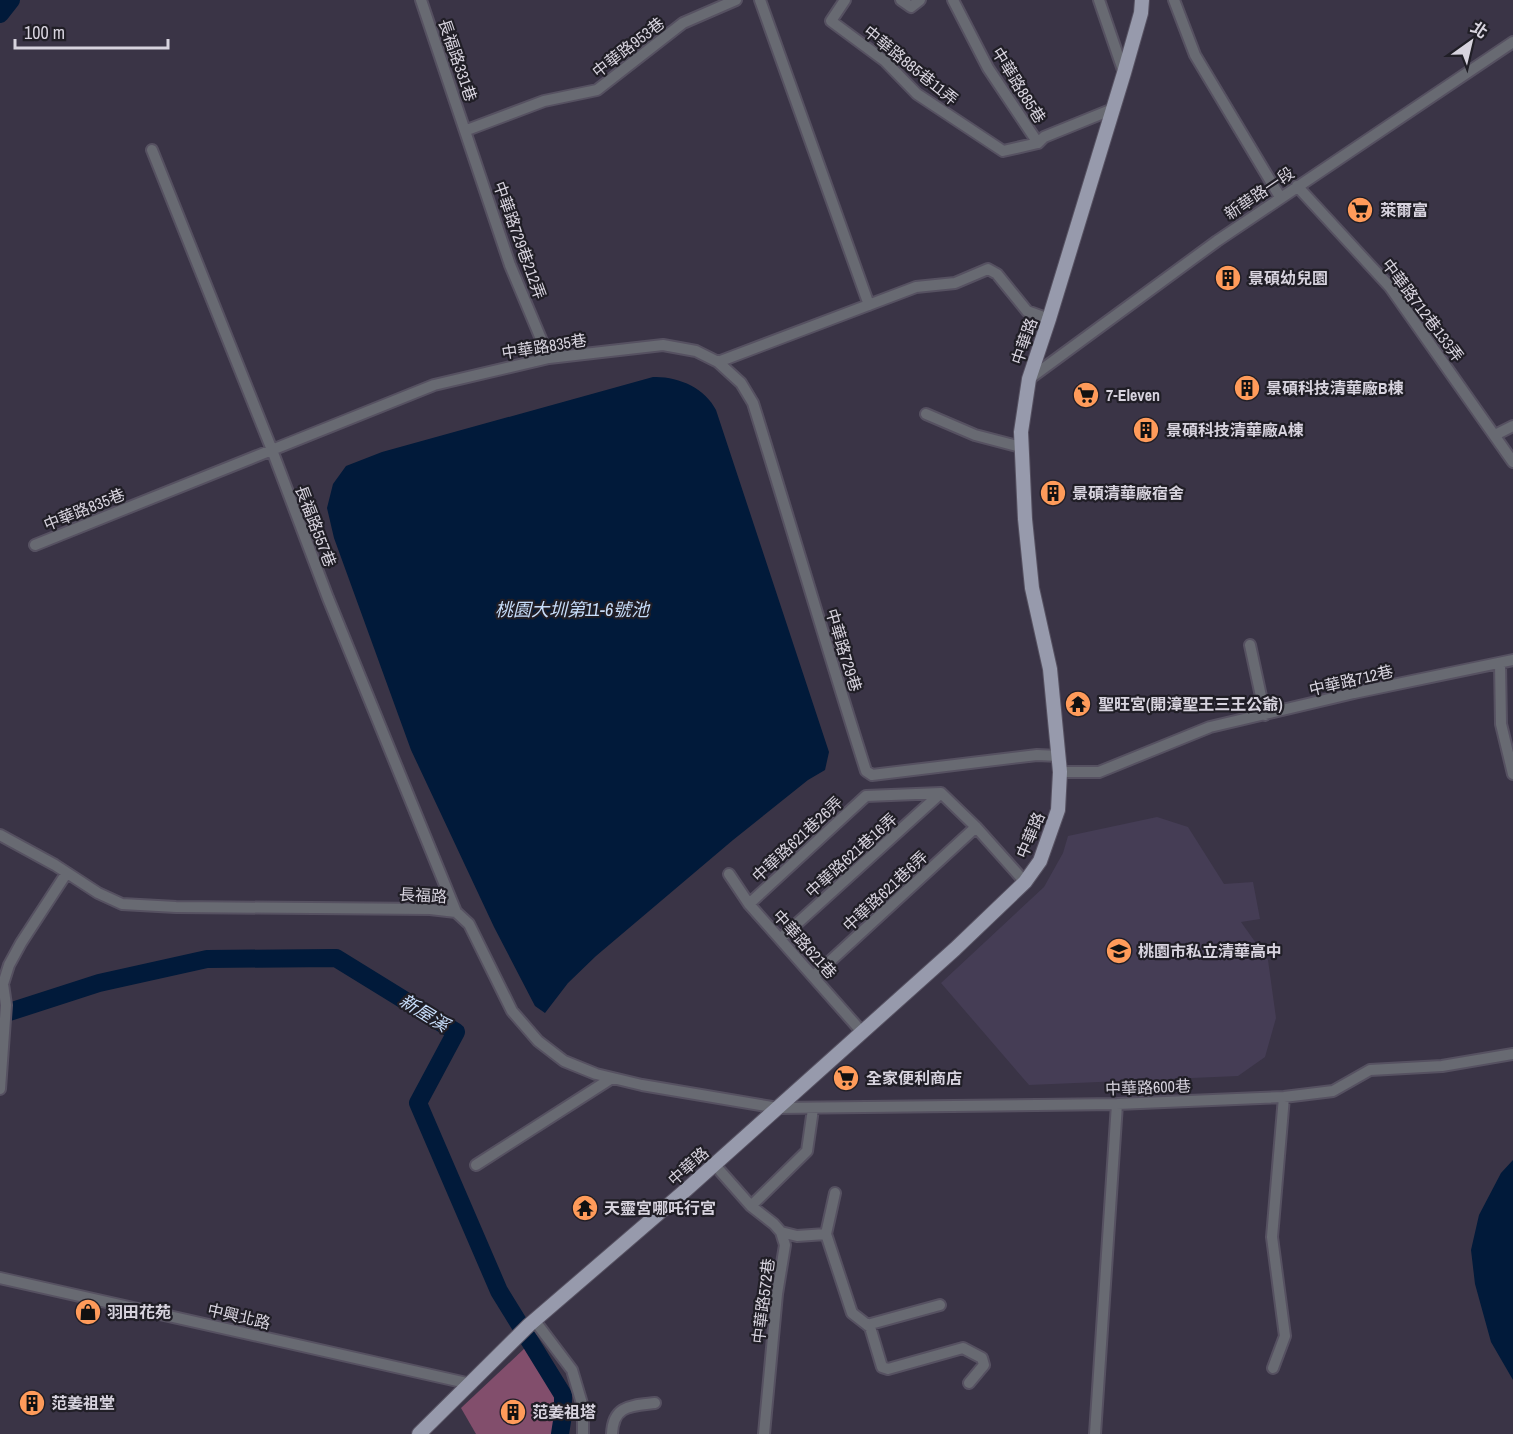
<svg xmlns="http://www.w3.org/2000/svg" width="1513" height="1434" viewBox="0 0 1513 1434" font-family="'Archivo Narrow','Noto Sans TC',sans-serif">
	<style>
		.built { fill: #453d55 }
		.green { fill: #824e6c }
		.water { fill: #011a3a }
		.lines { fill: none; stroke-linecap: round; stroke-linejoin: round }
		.river { stroke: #011a3a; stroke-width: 18 }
		.minor-casing { stroke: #565161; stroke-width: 14 }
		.major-casing { stroke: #565161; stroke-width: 16 }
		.minor { stroke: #686a72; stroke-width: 10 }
		.major { stroke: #979aac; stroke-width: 14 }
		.labels { text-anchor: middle; stroke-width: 4.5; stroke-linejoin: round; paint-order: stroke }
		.street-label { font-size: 16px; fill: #d7d3de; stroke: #201e26 }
		.poi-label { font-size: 16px; font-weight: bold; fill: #d7d3de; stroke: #201e26; text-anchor: start }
		.water-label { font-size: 18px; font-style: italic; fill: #c7ddfa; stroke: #201e26 }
	</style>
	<rect width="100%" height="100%" fill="#3a3446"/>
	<path class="built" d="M1157 817 1188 827 1224 884 1253 882 1260 919 1241 922 1268 960 1276 1018 1265 1057 1238 1076 1029 1085 941 983 1044 887 1063 853 1068 836Z"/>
	<path class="green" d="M526 1347 554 1385 562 1416 554 1434H476L461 1408Z"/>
	<path class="water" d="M653 377C678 376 705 388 716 410L829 752 825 770 808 780 733 840 596 956 568 983 545 1013 535 1006 494 927 411 750 334 538 327 508 333 484 346 466 382 452Z
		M1513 1160V1380L1491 1342 1475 1284 1471 1250 1479 1215 1501 1173Z"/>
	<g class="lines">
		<path class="river" d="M0 14 11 0
			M0 1015 99 983 207 959 336 958 456 1032 418 1103 499 1291 563 1395V1415L560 1434"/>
		<g class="minor-casing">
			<path id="minor" d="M421 0 510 265 549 358
				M760 0 869 305
				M845 0 831 21 885 61 917 94 1003 151 1038 143 1044 137 1113 109
				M901 0 911 7 920 0
				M953 0 988 68 1038 143
				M1099 0 1124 73
				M1174 0 1195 55 1280 197
				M467 130 544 101 597 90 683 23 736 0
				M152 150 272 450 328 598 456 912
				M1297 186 1390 287 1513 462
				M718 362 741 383 753 403C791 525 827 649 866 771L872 775 1037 755 1059 756
				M1029 379 1217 241 1513 42
				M926 414 975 435 1021 447
				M1495 435 1513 426
				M35 545 434 385 549 358 663 345 696 351 718 362 916 287 955 283 988 269 997 274 1027 311 1049 319
				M1250 645 1265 715
				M1500 663 1501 724 1513 774
				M1060 772H1099L1210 727 1354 693 1513 660
				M941 793 976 827 1025 882
				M0 835 55 865 98 893 122 904 176 907 430 909 456 912 469 924 512 1011 538 1041 564 1061 596 1074 642 1085 778 1108 1117 1104 1284 1097 1333 1091 1370 1070 1442 1066 1513 1054
				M729 874 749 904 862 1032
				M749 904 866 796 941 793
				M780 939 941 793
				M814 976 976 827
				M0 1089 6 1005 3 984 9 965 21 943 66 874
				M714 1164 751 1206 774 1224 781 1232 785 1245 777 1294 764 1434
				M476 1165 612 1078
				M751 1206 807 1151 813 1109
				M781 1232 797 1236 826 1234 852 1313 870 1327 882 1367 888 1369 963 1348 982 1358 984 1365 969 1383
				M826 1234 835 1193
				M0 1278 471 1384
				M535 1321 572 1370 583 1407V1434
				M867 1325 940 1305
				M1273 1368 1285 1336 1272 1237 1284 1097
				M612 1434C613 1405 631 1406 655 1403
				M1095 1434 1117 1104"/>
		</g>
		<g class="major-casing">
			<path id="major" d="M419 1434 529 1325 687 1189 955 949 1025 882 1040 861 1058 810 1060 772 1050 669 1032 588 1025 519 1021 432 1029 379 1049 319 1124 73 1141 13 1142 0"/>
		</g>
		<use href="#minor" class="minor"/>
		<use href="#major" class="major"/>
	</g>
	<defs>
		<g id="supermarket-disc" transform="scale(1.35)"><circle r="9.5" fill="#ff9b5a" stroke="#201e26"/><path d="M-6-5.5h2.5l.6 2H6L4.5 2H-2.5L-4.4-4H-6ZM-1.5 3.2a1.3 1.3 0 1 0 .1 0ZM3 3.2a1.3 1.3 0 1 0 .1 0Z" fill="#111"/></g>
		<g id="building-disc" transform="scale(1.35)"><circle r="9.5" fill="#ff9b5a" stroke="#201e26"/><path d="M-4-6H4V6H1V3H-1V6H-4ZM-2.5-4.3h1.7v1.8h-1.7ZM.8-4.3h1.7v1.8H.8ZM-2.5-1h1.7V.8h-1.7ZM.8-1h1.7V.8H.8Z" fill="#111"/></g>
		<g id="temple-disc" transform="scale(1.35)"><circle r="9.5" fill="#ff9b5a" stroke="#201e26"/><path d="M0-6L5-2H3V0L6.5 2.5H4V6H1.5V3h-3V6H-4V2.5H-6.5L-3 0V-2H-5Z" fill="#111"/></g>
		<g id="school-disc" transform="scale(1.35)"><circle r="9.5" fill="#ff9b5a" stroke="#201e26"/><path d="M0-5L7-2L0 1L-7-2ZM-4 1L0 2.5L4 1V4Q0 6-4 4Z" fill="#111"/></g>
		<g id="shop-disc" transform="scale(1.35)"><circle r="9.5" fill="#ff9b5a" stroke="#201e26"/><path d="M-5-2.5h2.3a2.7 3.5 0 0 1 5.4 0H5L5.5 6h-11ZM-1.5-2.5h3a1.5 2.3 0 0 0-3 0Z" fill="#111"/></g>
	</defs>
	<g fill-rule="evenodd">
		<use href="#supermarket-disc" x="1360" y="210"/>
		<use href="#building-disc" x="1228" y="278"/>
		<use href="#building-disc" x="1247" y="388"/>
		<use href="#supermarket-disc" x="1086" y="395"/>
		<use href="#building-disc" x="1146" y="430"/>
		<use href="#building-disc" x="1053" y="493"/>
		<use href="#temple-disc" x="1078" y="704"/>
		<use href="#school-disc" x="1119" y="951"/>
		<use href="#supermarket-disc" x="846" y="1078"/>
		<use href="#temple-disc" x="585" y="1208"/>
		<use href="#shop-disc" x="88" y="1312"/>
		<use href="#building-disc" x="32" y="1403"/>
		<use href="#building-disc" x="513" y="1412"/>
	</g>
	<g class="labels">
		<g class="street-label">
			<text transform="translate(628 47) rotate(-38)" y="6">中華路953巷</text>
			<text transform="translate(458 60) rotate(71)" y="6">長福路331巷</text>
			<text transform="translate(911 65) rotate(39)" y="6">中華路885巷11弄</text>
			<text transform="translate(1019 85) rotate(58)" y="6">中華路885巷</text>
			<text transform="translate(1259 193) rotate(-34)" y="6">新華路一段</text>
			<text transform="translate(520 240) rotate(70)" y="6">中華路729巷212弄</text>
			<text transform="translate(1423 310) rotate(53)" y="6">中華路712巷133弄</text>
			<text transform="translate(1024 341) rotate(-71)" y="6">中華路</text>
			<text transform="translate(544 346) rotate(-9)" y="6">中華路835巷</text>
			<text transform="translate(84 509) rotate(-22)" y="6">中華路835巷</text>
			<text transform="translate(316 526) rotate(69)" y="6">長福路557巷</text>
			<text transform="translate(844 650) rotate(73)" y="6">中華路729巷</text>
			<text transform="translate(1351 680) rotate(-13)" y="6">中華路712巷</text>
			<text transform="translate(1030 835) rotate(-67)" y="6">中華路</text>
			<text transform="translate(797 839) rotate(-43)" y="6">中華路621巷26弄</text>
			<text transform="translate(851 855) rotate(-42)" y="6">中華路621巷16弄</text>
			<text transform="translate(885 891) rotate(-43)" y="6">中華路621巷6弄</text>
			<text transform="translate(423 895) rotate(3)" y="6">長福路</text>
			<text transform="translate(805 944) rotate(48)" y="6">中華路621巷</text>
			<text transform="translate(1148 1087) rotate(-2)" y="6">中華路600巷</text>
			<text transform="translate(688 1166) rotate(-42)" y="6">中華路</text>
			<text transform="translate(763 1301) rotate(-83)" y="6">中華路572巷</text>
			<text transform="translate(239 1316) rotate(13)" y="6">中興北路</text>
		</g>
		<g class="poi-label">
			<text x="1380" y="216">萊爾富</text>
			<text x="1248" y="284">景碩幼兒園</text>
			<text x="1266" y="394">景碩科技清華廠B棟</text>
			<text x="1106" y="401">7-Eleven</text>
			<text x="1166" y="436">景碩科技清華廠A棟</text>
			<text x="1072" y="499">景碩清華廠宿舍</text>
			<text x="1098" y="710">聖旺宮(開漳聖王三王公爺)</text>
			<text x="1138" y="957">桃園市私立清華高中</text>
			<text x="866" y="1084">全家便利商店</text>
			<text x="604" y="1214">天靈宮哪吒行宮</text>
			<text x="107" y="1318">羽田花苑</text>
			<text x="51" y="1409">范姜祖堂</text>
			<text x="532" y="1418">范姜祖塔</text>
		</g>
		<g class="water-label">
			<text x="572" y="616">桃園大圳第11-6號池</text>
			<text transform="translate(424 1013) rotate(32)" y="6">新屋溪</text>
		</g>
	</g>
	<g transform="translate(1471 42) rotate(34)" stroke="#201e26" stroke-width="4.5" paint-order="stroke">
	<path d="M0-4.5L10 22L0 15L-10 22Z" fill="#d7d3de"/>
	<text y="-9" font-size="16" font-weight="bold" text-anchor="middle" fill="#d7d3de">北</text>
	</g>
	<path d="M15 39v9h153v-9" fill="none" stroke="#d7d3de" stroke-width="3"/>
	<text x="24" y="39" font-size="18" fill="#d7d3de" stroke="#201e26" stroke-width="4.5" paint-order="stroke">100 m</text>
</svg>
